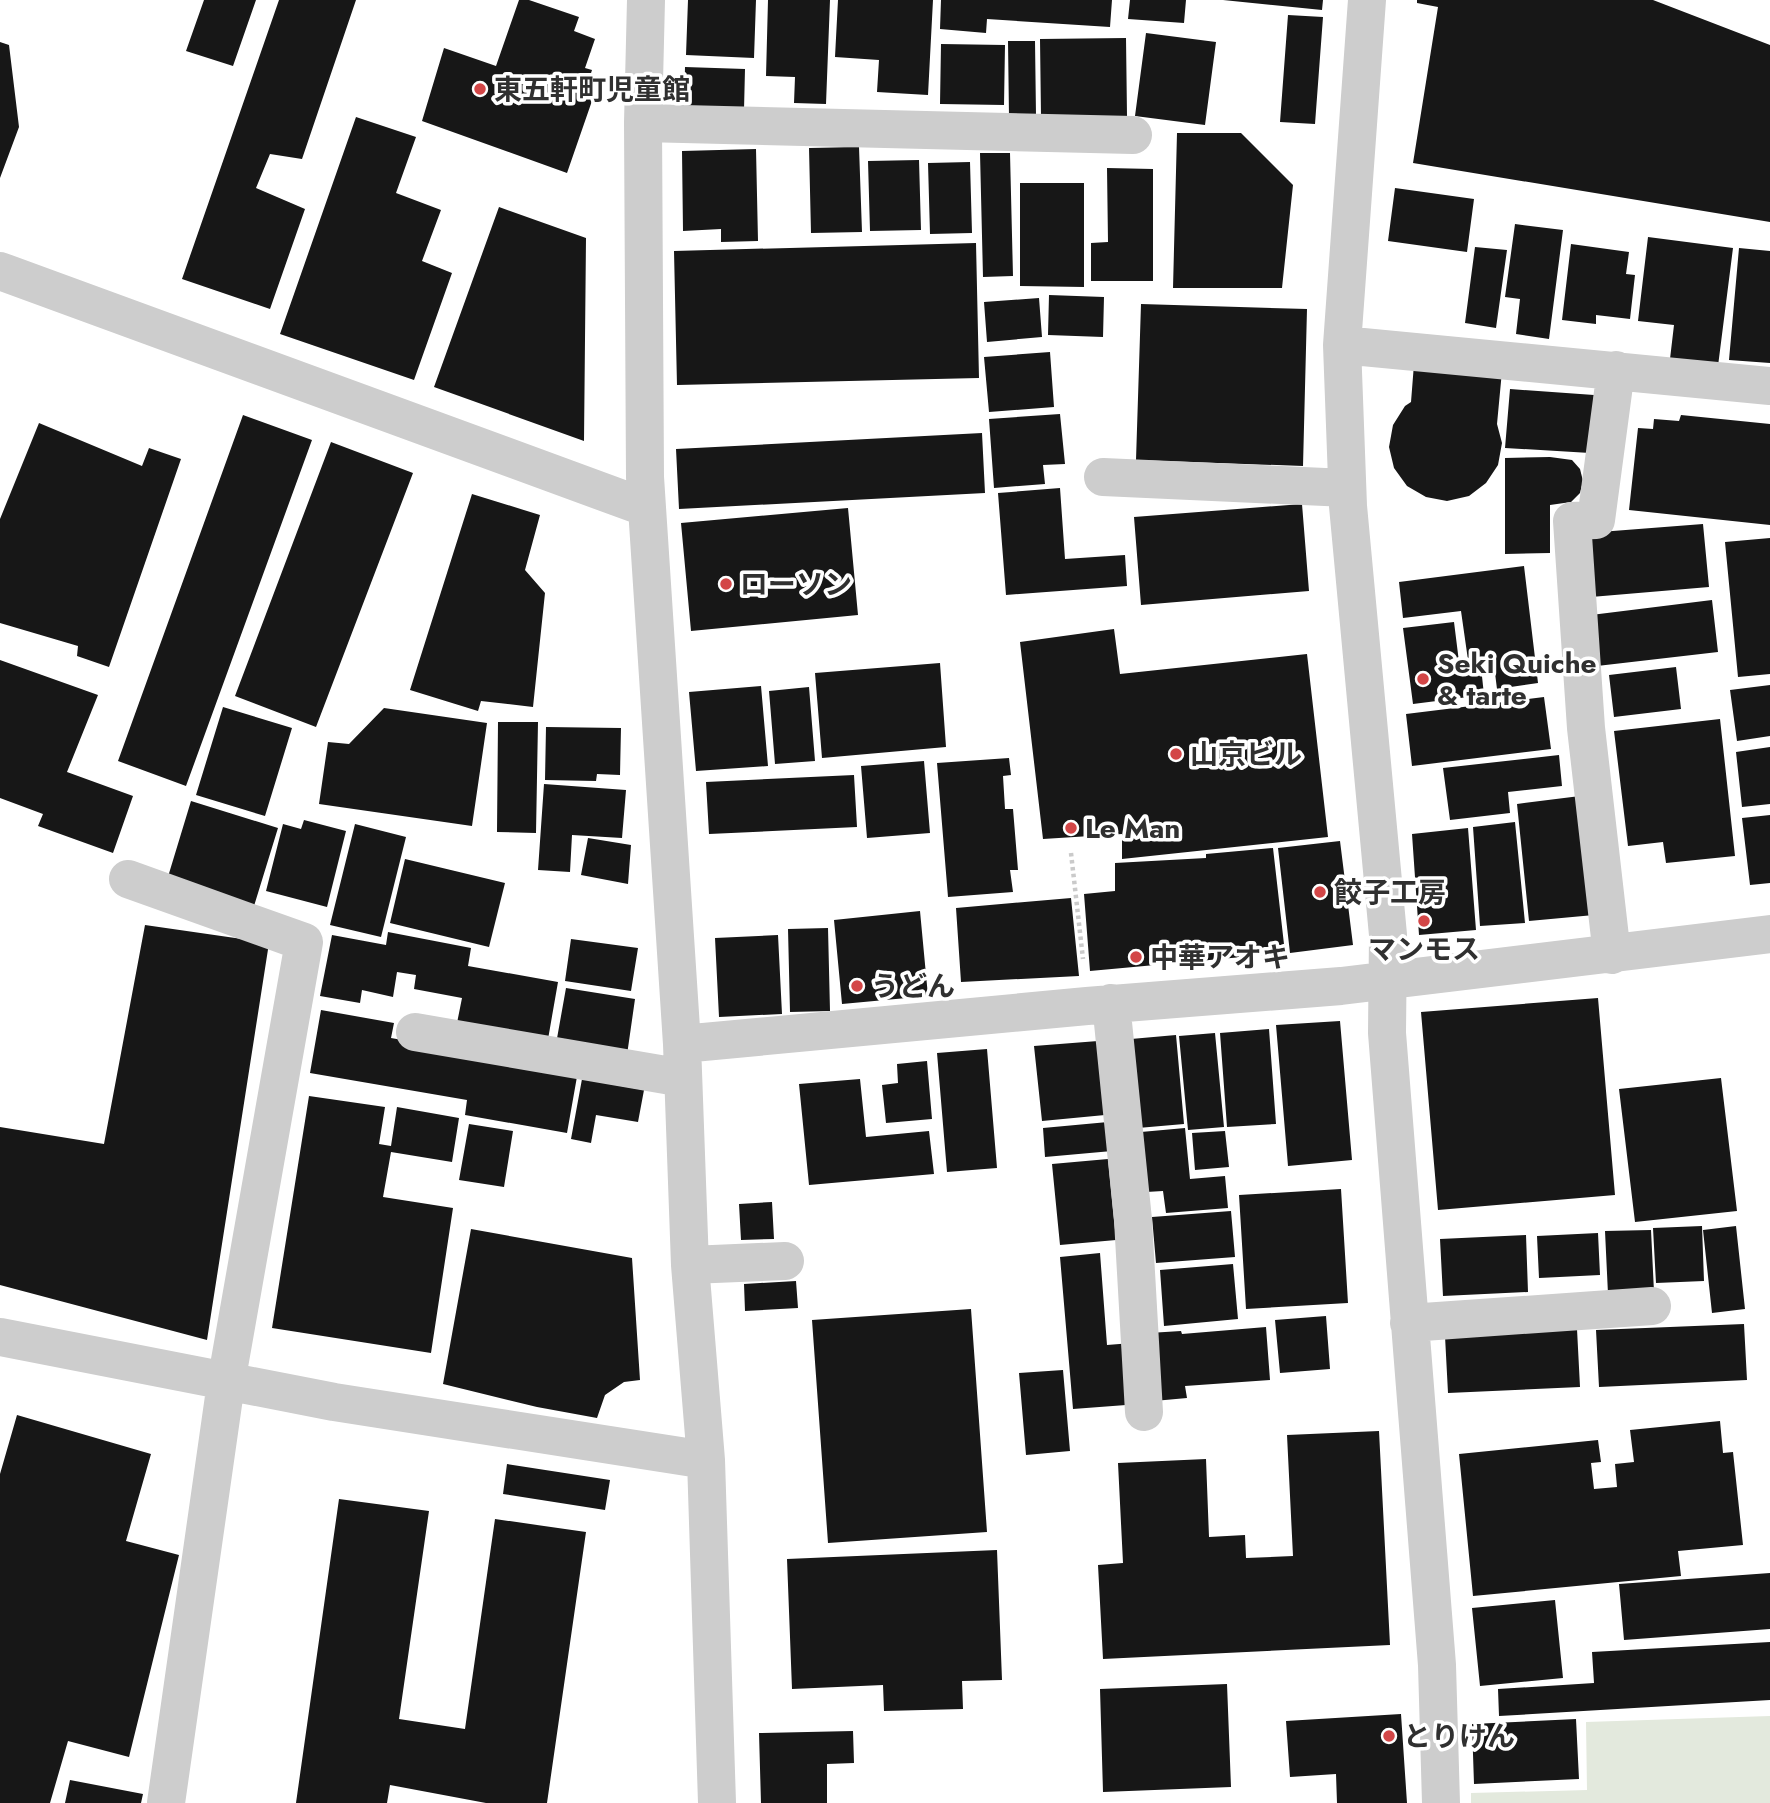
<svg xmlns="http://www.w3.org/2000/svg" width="1770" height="1803" viewBox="0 0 1770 1803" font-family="Jost,'Noto Sans JP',sans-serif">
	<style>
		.green { fill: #e3e9dd }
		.building { fill: #171717 }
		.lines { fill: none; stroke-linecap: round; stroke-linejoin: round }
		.path { stroke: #cacaca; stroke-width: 4.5; stroke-dasharray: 3.5 3.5; stroke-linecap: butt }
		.minor { stroke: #cdcdcd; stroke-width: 38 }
		.poi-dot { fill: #d34647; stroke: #fff; stroke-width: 2.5 }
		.labels { text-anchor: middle; stroke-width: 7; stroke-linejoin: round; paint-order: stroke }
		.poi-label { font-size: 28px; font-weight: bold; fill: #303030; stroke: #fff; text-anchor: start }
	</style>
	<rect width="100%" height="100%" fill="#fff"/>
	<path class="green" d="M1770 1716V1803H1471V1793L1587 1790 1586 1722Z"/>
	<path class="building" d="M204 0H256L233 66 186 51Z
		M279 0H356L302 159 270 154 256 188 305 209 270 309 182 279Z
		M519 0H529L579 17 574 31 595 39 585 68 592 70 584 95 593 98 567 173 422 121 444 48 496 66Z
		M688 0H756L754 58 686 55Z
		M768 0H830L826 104 794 103 795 77 766 76Z
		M838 0H933L928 95 877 92 879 60 835 57Z
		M941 0H1112L1110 27 987 19 986 33 940 29Z
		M1130 0H1186L1184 23 1128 19Z
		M1223 0H1323L1322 10Z
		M1417 0H1653L1770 45V222L1413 163 1438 7 1417 3Z
		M1288 15 1323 17 1315 124 1280 122Z
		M1146 33 1216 42 1205 125 1135 116Z
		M1126 38 1127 116H1041L1040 39Z
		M1008 41H1035L1036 116 1009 117Z
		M0 42 9 45 19 127 0 178Z
		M941 44 1005 45 1004 105 940 104Z
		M685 67 745 69 744 110 684 108Z
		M356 117 416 137 396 193 441 210 422 261 452 273 414 380 280 334Z
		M1177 133H1241L1293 185 1282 288H1173Z
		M859 147 862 232 811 233 809 148Z
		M756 149 758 241 721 242V229L683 231 682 151Z
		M980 153H1010L1013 276 983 277Z
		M919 160 921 230 870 231 868 161Z
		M970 162 972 233 930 234 928 163Z
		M1107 168 1153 169V281H1091V243L1108 242Z
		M1020 183H1084V287L1020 286Z
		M1395 188 1474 199 1467 252 1388 241Z
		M499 207 586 238 584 441 434 387Z
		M1515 224 1563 230 1549 339 1516 334 1520 299 1505 297Z
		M1648 237 1733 248 1718 366 1670 359 1674 325 1638 321Z
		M976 243 979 378 677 385 674 251Z
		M1571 244 1629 252 1626 274 1635 275 1630 319 1596 315V324L1562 320Z
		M1475 247 1507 250 1496 328 1465 323Z
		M1739 248 1770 251V363L1729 360Z
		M1049 295 1104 297 1103 337 1048 335Z
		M1039 298 1042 337 987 342 984 302Z
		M1141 304 1307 309 1303 466 1136 460Z
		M1050 352 1054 407 989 412 984 357Z
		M1414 364 1502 371 1497 424 1502 443 1498 465 1486 483 1469 496 1447 501 1426 497 1407 486 1394 468 1389 447 1393 425 1405 406 1411 402Z
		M1510 389 1594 395 1590 453 1505 448Z
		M1060 414 1065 464 1043 465 1045 484 994 488 989 419Z
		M243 415 312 440 186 786 118 761Z
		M1681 415 1770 424V525L1629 510 1638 428 1653 429 1654 419 1679 421Z
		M39 423 142 466 149 448 181 459 109 667 77 656 78 646 0 623V519Z
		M982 433 985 493 679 509 676 449Z
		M331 442 413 473 316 727 235 696Z
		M1550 457 1572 460 1580 469 1583 481 1580 493 1571 502 1550 505V553L1505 554V458Z
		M1060 488 1065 559 1125 555 1127 586 1006 595 998 493Z
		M472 494 540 515 525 570 545 593 533 707 481 701 478 711 410 690Z
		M1302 504 1309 591 1141 605 1134 517Z
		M848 508 858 615 691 631 681 523Z
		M1703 524 1709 587 1591 597 1587 533Z
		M1770 538V674L1738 677 1725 542Z
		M1524 566 1538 683 1497 689 1493 657 1468 660 1461 611 1403 618 1399 582Z
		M1712 600 1718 652 1597 666 1591 615Z
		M1454 622 1460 670 1481 667 1484 695 1413 704 1403 628Z
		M1114 629 1120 674 1307 654 1328 837 1122 859V834L1043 839 1020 642Z
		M0 660 98 695 67 772 133 796 113 853 38 826 43 814 0 798Z
		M940 663 946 747 822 758 815 673Z
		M1676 667 1681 709 1614 717 1609 675Z
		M1770 685V736L1737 741 1730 690Z
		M761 686 768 766 696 771 689 692Z
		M809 687 815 761 775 764 769 691Z
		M1544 697 1551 749 1412 766 1406 714Z
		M223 707 292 728 265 816 196 795Z
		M384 708 487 723 472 826 319 804 328 742 349 744Z
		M1720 719 1735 856 1666 863 1663 842 1628 846 1614 731Z
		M498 722H538L536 833 497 832Z
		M546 727 621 728 620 775 597 774 596 781 545 780Z
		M1770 747V804L1742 807 1736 752Z
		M1559 755 1562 786 1508 792 1510 813 1450 820 1443 768Z
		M1009 758 1011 775 1003 776 1005 809H1013L1018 870H1010L1013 892 948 897 937 763Z
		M924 761 930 833 867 838 861 766Z
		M854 775 857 827 709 834 706 782Z
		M544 784 626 790 622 838 572 835 570 872 538 870Z
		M1580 796 1594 915 1529 921 1517 804Z
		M191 801 278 828 254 906 167 880Z
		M1770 815V883L1750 885 1742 818Z
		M304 820 346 831 327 907 266 891 283 824 301 829Z
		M1515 822 1525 923 1480 926 1473 827Z
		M355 824 406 837 381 937 330 925Z
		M1468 828 1476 930 1419 935 1412 834Z
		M588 838 631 845 628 884 581 875Z
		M1340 841 1353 945 1290 953 1278 848Z
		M1273 848 1285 953 1090 971 1084 894 1115 891V863L1206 858V854Z
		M405 859 505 883 489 947 390 923Z
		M1071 898 1079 976 961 982 956 908Z
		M920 911 928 996 842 1004 834 920Z
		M145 925 269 943 207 1340 0 1285V1127L104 1144Z
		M828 928 830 1011 790 1012 788 929Z
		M388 932 471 948 468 966 558 982 547 1045 456 1028 462 998 414 989 416 975 397 972 393 997 362 990 360 1003 320 996 332 935 386 945Z
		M778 935 782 1014 719 1017 715 938Z
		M571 939 638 948 631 991 565 981Z
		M566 988 635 999 627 1055 556 1044Z
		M1598 998 1615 1195 1438 1210 1421 1012Z
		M321 1010 394 1023 391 1038 578 1071 567 1133 465 1115 467 1100 310 1073Z
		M1340 1021 1352 1160 1288 1166 1276 1025Z
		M1269 1029 1276 1124 1227 1127 1220 1033Z
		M1215 1033 1224 1127 1188 1130 1179 1036Z
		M1176 1035 1184 1124 1138 1128 1131 1039Z
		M1098 1041 1105 1115 1042 1121 1034 1046Z
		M987 1049 997 1168 947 1172 937 1053Z
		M927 1061 932 1119 886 1123 882 1085 898 1083 897 1064Z
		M1721 1078 1737 1211 1635 1222 1619 1089Z
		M582 1079 644 1090 638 1122 596 1115 591 1143 571 1139Z
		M860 1079 866 1137 929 1131 934 1174 809 1185 799 1084Z
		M309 1096 385 1107 379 1144 391 1146 397 1107 459 1118 452 1162 391 1152 383 1197 453 1208 431 1353 272 1328Z
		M1108 1122 1112 1151 1045 1157 1043 1128Z
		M469 1124 513 1131 504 1187 459 1180Z
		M1185 1128 1190 1179 1225 1176 1228 1208 1166 1213 1163 1191 1146 1192 1141 1132Z
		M1225 1131 1229 1167 1195 1170 1192 1133Z
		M1108 1159 1116 1240 1060 1245 1052 1164Z
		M1341 1189 1348 1303 1246 1309 1239 1195Z
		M772 1202 774 1239 741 1240 739 1204Z
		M1231 1211 1235 1257 1156 1263 1152 1217Z
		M1702 1226 1704 1281 1656 1283 1653 1228Z
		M1736 1226 1745 1309 1712 1313 1703 1230Z
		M471 1229 632 1258 640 1380 624 1382 605 1395 597 1418 537 1407 443 1384Z
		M1651 1230 1654 1292 1608 1294 1605 1231Z
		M1598 1233 1600 1275 1539 1278 1537 1236Z
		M1526 1235 1528 1292 1443 1296 1440 1239Z
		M1100 1253 1107 1345 1132 1343 1126 1405 1073 1409 1060 1257Z
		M1233 1264 1238 1319 1164 1326 1160 1270Z
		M796 1281 798 1308 745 1311 744 1284Z
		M971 1309 987 1532 828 1543 812 1320Z
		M1326 1316 1330 1369 1280 1373 1275 1320Z
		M1744 1324 1747 1380 1599 1387 1596 1330Z
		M1266 1327 1270 1380 1185 1386 1187 1398 1154 1401 1149 1333 1181 1331 1182 1334Z
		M1577 1329 1580 1387 1448 1393 1445 1336Z
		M1063 1370 1070 1451 1026 1455 1019 1373Z
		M17 1415 151 1454 126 1541 179 1555 129 1757 68 1741 50 1803H0V1474Z
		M1720 1421 1723 1453 1733 1452 1743 1545 1678 1551 1681 1576 1473 1596 1459 1454 1598 1440 1601 1462 1591 1463 1594 1489 1617 1487 1615 1464 1634 1462 1630 1430Z
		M1379 1431 1390 1645 1103 1659 1098 1565 1123 1563 1118 1463 1206 1459 1209 1537 1245 1535 1246 1558 1293 1556 1287 1435Z
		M507 1464 610 1480 605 1510 503 1494Z
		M339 1499 429 1511 399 1719 465 1729 495 1519 586 1532 547 1803H486L390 1785 387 1803H296Z
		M997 1550 1002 1680 962 1681 963 1709 884 1711 883 1685 792 1689 787 1559Z
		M1770 1573V1629L1624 1640 1619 1584Z
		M1555 1600 1563 1678 1480 1686 1472 1608Z
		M1770 1642V1700L1499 1716 1498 1689 1594 1683 1592 1652Z
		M1227 1684 1231 1787 1103 1792 1100 1689Z
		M1401 1714 1407 1803H1337L1336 1774 1290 1777 1286 1721Z
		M1576 1719 1579 1779 1474 1784 1472 1724Z
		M853 1731 854 1763 827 1764V1803H761L759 1733Z
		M70 1780 143 1794 141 1803H65Z"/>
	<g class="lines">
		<path class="path" d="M1071 853 1083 959"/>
		<path class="minor" d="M646 0 643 123 645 477 682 1044 690 1265 706 1460 717 1803
			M1367 0 1342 345 1348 506 1388 935 1387 1033 1437 1665 1441 1803
			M643 123 1133 135
			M0 271 647 508
			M1342 345 1770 386
			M1103 477 1347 488
			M128 879 304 942 226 1383 166 1803
			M1612 955 1586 728 1572 521 1596 520 1616 370
			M1111 1003 1133 1220 1144 1412
			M415 1032 683 1078
			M682 1044 1087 1006 1341 986 1770 934
			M690 1265 785 1261
			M1409 1323 1652 1306
			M0 1337 334 1402 706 1460"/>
	</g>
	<g class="poi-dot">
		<circle cx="480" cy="89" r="7"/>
		<circle cx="726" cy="584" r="7"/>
		<circle cx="1423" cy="679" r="7"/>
		<circle cx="1176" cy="754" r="7"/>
		<circle cx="1071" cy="828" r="7"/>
		<circle cx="1320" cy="892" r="7"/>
		<circle cx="1424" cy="921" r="7"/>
		<circle cx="1136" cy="957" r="7"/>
		<circle cx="857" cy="986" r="7"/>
		<circle cx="1389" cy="1736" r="7"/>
	</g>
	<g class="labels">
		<g class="poi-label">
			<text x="494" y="99">東五軒町児童館</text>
			<text x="740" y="594">ローソン</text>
			<text x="1437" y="673">Seki Quiche<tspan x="1437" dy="32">&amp; tarte</tspan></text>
			<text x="1190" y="764">山京ビル</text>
			<text x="1085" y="838">Le Man</text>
			<text x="1334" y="902">餃子工房</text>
			<text x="1424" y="959" text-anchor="middle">マンモス</text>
			<text x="1150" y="967">中華アオキ</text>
			<text x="871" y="996">うどん</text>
			<text x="1403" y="1746">とりけん</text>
		</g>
	</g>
</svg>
